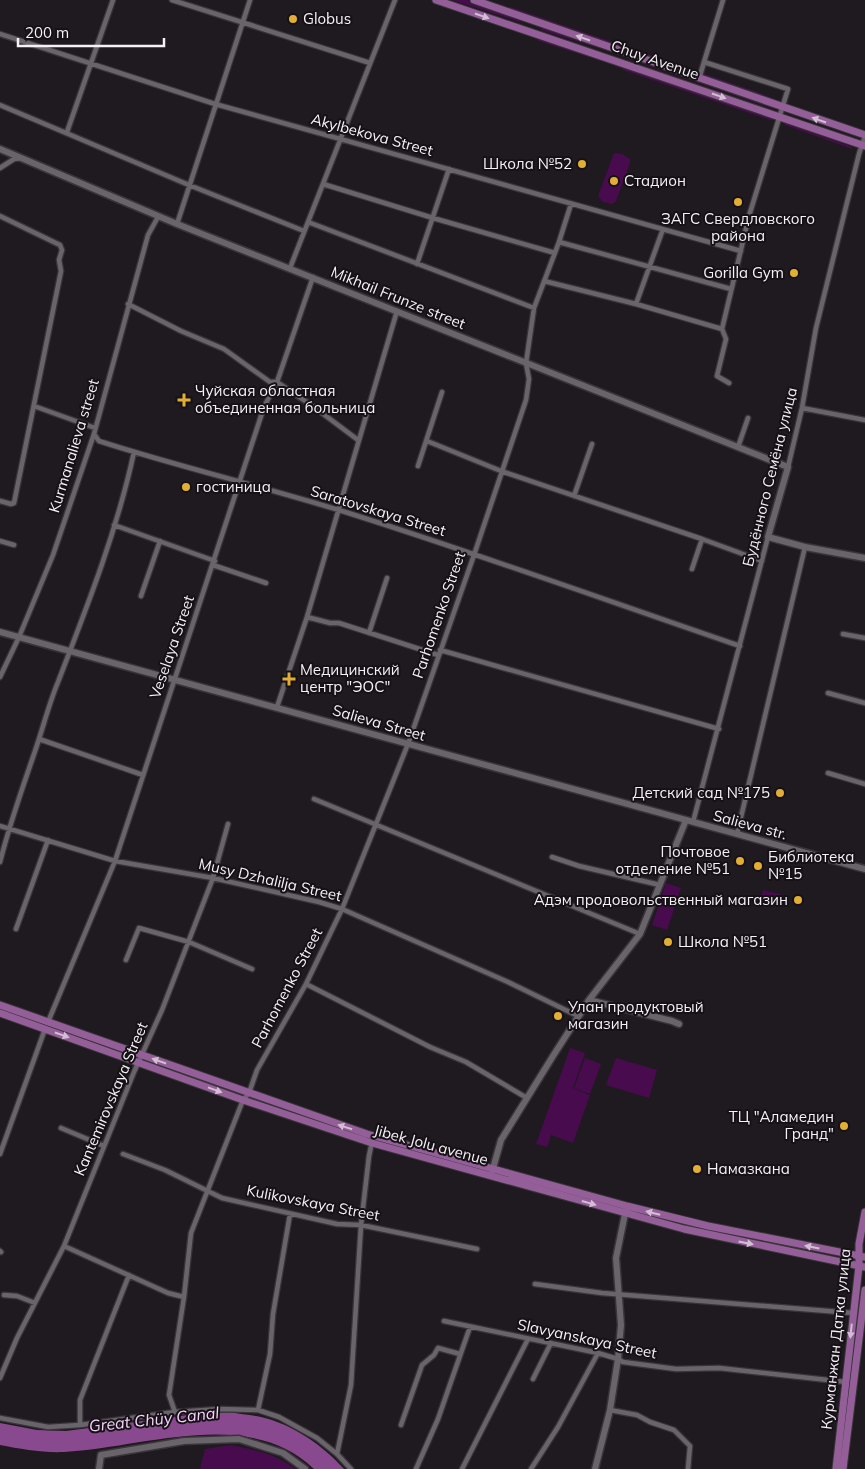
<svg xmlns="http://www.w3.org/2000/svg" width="865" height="1469" viewBox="0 0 865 1469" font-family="Mulish,sans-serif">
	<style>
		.green { fill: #480b4e }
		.water { fill: #89498f }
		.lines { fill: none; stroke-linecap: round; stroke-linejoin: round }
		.street-casing { stroke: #383438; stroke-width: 7 }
		.secondary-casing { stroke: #383438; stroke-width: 9 }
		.primary-casing { stroke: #383438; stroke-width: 9 }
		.street { stroke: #69636a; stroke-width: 4.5 }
		.secondary { stroke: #69636a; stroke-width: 6 }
		.primary { stroke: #945f99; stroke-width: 7 }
		.oneway { fill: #d3bed5 }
		.poi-dot { fill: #e2af34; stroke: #161116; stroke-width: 2 }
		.labels { text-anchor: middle; stroke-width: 4; stroke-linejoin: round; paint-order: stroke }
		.poi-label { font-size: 15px; fill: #f5f1f5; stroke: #161116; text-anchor: start }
		.street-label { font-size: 15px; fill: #f5f1f5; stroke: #161116 }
		.water-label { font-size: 16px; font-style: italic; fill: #f6d3f9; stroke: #161116 }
	</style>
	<rect width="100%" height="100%" fill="#1f1a1f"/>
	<path class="green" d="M452 0H467L521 21 520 22Z
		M511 7 757 92 780 101 778 102 510 10Z
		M542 27 621 54V55L541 30Z
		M539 38 617 65V66L538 41Z
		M626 56 778 109H774L627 58Z
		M623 67 751 111 774 120H770L623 70Z
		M784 123 852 147V149L785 125Z
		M614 153 622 154 630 159V163L616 201 612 204 603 202 598 196Z
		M666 883 681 888 667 930 652 925Z
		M763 890 783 895 780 903 761 899Z
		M570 1048 585 1053 573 1088 590 1095 573 1143 551 1135 547 1147 536 1144Z
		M585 1058 601 1064 590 1094 574 1088Z
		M616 1058 657 1070 649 1098 606 1085Z
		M230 1445C252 1449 277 1454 295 1469H200L205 1449Z"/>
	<path class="water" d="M230 1412C240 1414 251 1415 261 1417 292 1424 324 1446 344 1469H314C249 1406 144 1448 64 1452 43 1453 21 1449 0 1445V1423L37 1430 66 1431 196 1414Z"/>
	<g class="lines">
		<g class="street-casing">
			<path id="street" d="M172 0 370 63
				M0 34 215 104 741 251
				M699 79 704 62
				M0 105 189 185 304 231
				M67 132 113 0
				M0 168 14 159 22 158
				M323 184 433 218 555 253
				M0 216 60 245 62 250 59 260 61 271 14 503 11 504 0 501
				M308 222 534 308
				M177 224 250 0
				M559 242 731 289
				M417 264 449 169
				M290 268 395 0
				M544 281 636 304 722 329
				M128 304 181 331 224 349 270 382H277L314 407 358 440
				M636 304 663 229
				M722 329 749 216 788 89 704 62 723 0
				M722 329 726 339 717 376 729 383
				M34 406 95 428
				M802 408 865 420
				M94 434 99 441C179 467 262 486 342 511 476 553 608 601 740 646
				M427 441 501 471 702 539 762 561
				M738 447 748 418
				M418 466 442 392
				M788 467 802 408 816 328 859 154 865 136
				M574 496 592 444
				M114 525 215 561
				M0 541 14 545
				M213 565 266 583
				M692 569 702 539
				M141 596 160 541
				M307 617 330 623H339L438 655
				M369 633 387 578
				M843 634 865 638
				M440 650 719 729
				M0 677 19 637 53 555 94 434 148 235 158 217
				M828 693 865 703
				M277 707 307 617 397 311
				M39 739 143 775
				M828 773 865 784
				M314 799 640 934
				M693 822 768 537
				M0 826 115 861 213 878 319 902 342 909 508 982 578 1016
				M737 834 805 547
				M552 857 579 866 660 885
				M0 862C9 826 21 792 33 757 42 732 48 706 58 682 87 607 117 531 134 452
				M16 929 48 840
				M126 960 139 928 189 942 252 969
				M306 984 430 1047 466 1062 527 1098
				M48 1022 115 861 264 407 277 382 313 277
				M61 1128 104 1146
				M0 1154 45 1029
				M123 1154 165 1170 222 1198 337 1224 361 1225 477 1249
				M64 1246 168 1293 184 1297
				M0 1251 1 1252
				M535 1284 602 1293 853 1313
				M4 1295 17 1296 35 1303
				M444 1321 598 1353 618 1359 623 1362 676 1369 719 1368 846 1382
				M0 1378 17 1338 64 1246 134 1072 162 1010 213 878 228 824
				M533 1379 551 1343
				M258 1410 270 1354 273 1314 290 1214
				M610 1410 637 1415 650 1422 674 1430 690 1446 688 1469
				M175 1412 169 1395 184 1297 191 1233 243 1100 249 1093 257 1070 306 984 342 909 408 744 474 555 526 400 529 379 526 363 534 308 559 242 571 204
				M0 1418 48 1427 80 1425 175 1412 220 1409 258 1410 279 1417 317 1438 337 1454 351 1469
				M80 1425V1400L129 1275
				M401 1425 422 1365 434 1355 438 1348 460 1354
				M337 1454 351 1385 361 1225 369 1156 372 1142
				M416 1469 438 1419 470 1327
				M462 1469 528 1339
				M531 1469 558 1427 598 1353"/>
		</g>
		<g class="secondary-casing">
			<path id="secondary" d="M0 149 177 224 788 467 768 537 805 547 865 558
				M0 632 865 869
				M589 1000 672 1021 679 1024
				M492 1172 501 1140 553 1056 589 1000 640 934 686 820
				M99 1469 101 1455 184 1441 239 1439 283 1453 305 1469
				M595 1469 610 1410 618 1359 621 1325 616 1258 626 1209"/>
		</g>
		<g class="primary-casing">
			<path id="primary" d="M436 0 865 146
				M474 0 865 135
				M0 1005 367 1134 627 1206 708 1226 865 1257
				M0 1013 243 1100 372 1143 684 1229 865 1267
				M836 1469 859 1266V1244L865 1212
				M843 1469 865 1290"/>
		</g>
		<use href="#street" class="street"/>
		<use href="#secondary" class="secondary"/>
		<use href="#primary" class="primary"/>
	</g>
	<defs><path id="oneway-solid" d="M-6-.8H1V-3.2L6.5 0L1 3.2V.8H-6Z" transform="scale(1.25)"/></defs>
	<g class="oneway">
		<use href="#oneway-solid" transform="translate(482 16) rotate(19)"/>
		<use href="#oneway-solid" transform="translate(583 38) rotate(-161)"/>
		<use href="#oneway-solid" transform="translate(719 96) rotate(19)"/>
		<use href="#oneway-solid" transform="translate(819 120) rotate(-161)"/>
		<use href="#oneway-solid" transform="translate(62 1035) rotate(19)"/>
		<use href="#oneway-solid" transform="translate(159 1061) rotate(-161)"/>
		<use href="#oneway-solid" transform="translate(215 1090) rotate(20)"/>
		<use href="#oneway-solid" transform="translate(345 1127) rotate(-162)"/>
		<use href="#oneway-solid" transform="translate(589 1203) rotate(16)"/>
		<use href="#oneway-solid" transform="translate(653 1213) rotate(-166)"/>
		<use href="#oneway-solid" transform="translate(746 1243) rotate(11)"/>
		<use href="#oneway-solid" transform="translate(812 1247) rotate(-169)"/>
		<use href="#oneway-solid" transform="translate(851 1331) rotate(96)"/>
	</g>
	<g class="poi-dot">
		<circle cx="293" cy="19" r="5"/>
		<circle cx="582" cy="164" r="5"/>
		<circle cx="614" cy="181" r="5"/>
		<circle cx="738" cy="202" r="5"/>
		<circle cx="794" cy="273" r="5"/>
		<path d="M181.5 392.5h5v5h5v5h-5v5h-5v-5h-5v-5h5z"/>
		<circle cx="186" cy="487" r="5"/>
		<path d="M286.5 671.5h5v5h5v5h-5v5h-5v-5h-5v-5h5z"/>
		<circle cx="780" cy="793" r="5"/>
		<circle cx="740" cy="861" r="5"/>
		<circle cx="758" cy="866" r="5"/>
		<circle cx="798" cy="900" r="5"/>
		<circle cx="668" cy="942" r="5"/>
		<circle cx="558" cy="1016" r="5"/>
		<circle cx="844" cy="1126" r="5"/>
		<circle cx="697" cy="1169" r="5"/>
	</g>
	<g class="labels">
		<g class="poi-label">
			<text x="303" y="24">Globus</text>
			<text x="572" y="169" text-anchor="end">Школа №52</text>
			<text x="624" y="186">Стадион</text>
			<text x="738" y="224" text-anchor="middle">ЗАГС Свердловского<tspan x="738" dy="17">района</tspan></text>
			<text x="784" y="278" text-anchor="end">Gorilla Gym</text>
			<text x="195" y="396">Чуйская областная<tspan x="195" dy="17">объединенная больница</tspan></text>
			<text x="196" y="492">гостиница</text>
			<text x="300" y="675">Медицинский<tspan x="300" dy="17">центр "ЭОС"</tspan></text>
			<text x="770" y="798" text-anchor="end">Детский сад №175</text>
			<text x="730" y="857" text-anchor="end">Почтовое<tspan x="730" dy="17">отделение №51</tspan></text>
			<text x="768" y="862">Библиотека<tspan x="768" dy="17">№15</tspan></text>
			<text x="788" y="905" text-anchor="end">Адэм продовольственный магазин</text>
			<text x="678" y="947">Школа №51</text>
			<text x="568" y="1012">Улан продуктовый<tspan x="568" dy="17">магазин</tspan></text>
			<text x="834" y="1122" text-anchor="end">ТЦ "Аламедин<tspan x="834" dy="17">Гранд"</tspan></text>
			<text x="707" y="1174">Намазкана</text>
		</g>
		<g class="street-label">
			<text transform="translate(655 60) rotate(19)" y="5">Chuy Avenue</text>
			<text transform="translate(372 135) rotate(15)" y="5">Akylbekova Street</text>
			<text transform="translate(398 298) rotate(22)" y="5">Mikhail Frunze street</text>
			<text transform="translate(74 446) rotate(-73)" y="5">Kurmanalieva street</text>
			<text transform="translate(770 477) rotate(-76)" y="5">Будённого Семёна улица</text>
			<text transform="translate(378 511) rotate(17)" y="5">Saratovskaya Street</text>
			<text transform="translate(439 615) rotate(-71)" y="5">Parhomenko Street</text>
			<text transform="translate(172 647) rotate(-71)" y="5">Veselaya Street</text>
			<text transform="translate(379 723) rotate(16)" y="5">Salieva Street</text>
			<text transform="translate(750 825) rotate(15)" y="5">Salieva str.</text>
			<text transform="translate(270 880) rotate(13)" y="5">Musy Dzhalilja Street</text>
			<text transform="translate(287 988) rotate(-62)" y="5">Parhomenko Street</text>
			<text transform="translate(111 1099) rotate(-67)" y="5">Kantemirovskaya Street</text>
			<text transform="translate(431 1145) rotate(15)" y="5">Jibek Jolu avenue</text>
			<text transform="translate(313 1203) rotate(11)" y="5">Kulikovskaya Street</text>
			<text transform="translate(587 1339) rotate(12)" y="5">Slavyanskaya Street</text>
			<text transform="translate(836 1339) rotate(-84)" y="5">Курманжан Датка улица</text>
		</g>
		<g class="water-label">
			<text transform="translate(154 1419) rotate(-6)" y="6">Great Chüy Canal</text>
		</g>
	</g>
	<path d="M18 38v8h146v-8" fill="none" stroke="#f5f1f5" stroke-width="2.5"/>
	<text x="25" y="38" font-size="15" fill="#f5f1f5" stroke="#161116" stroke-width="4" paint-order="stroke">200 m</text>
</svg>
